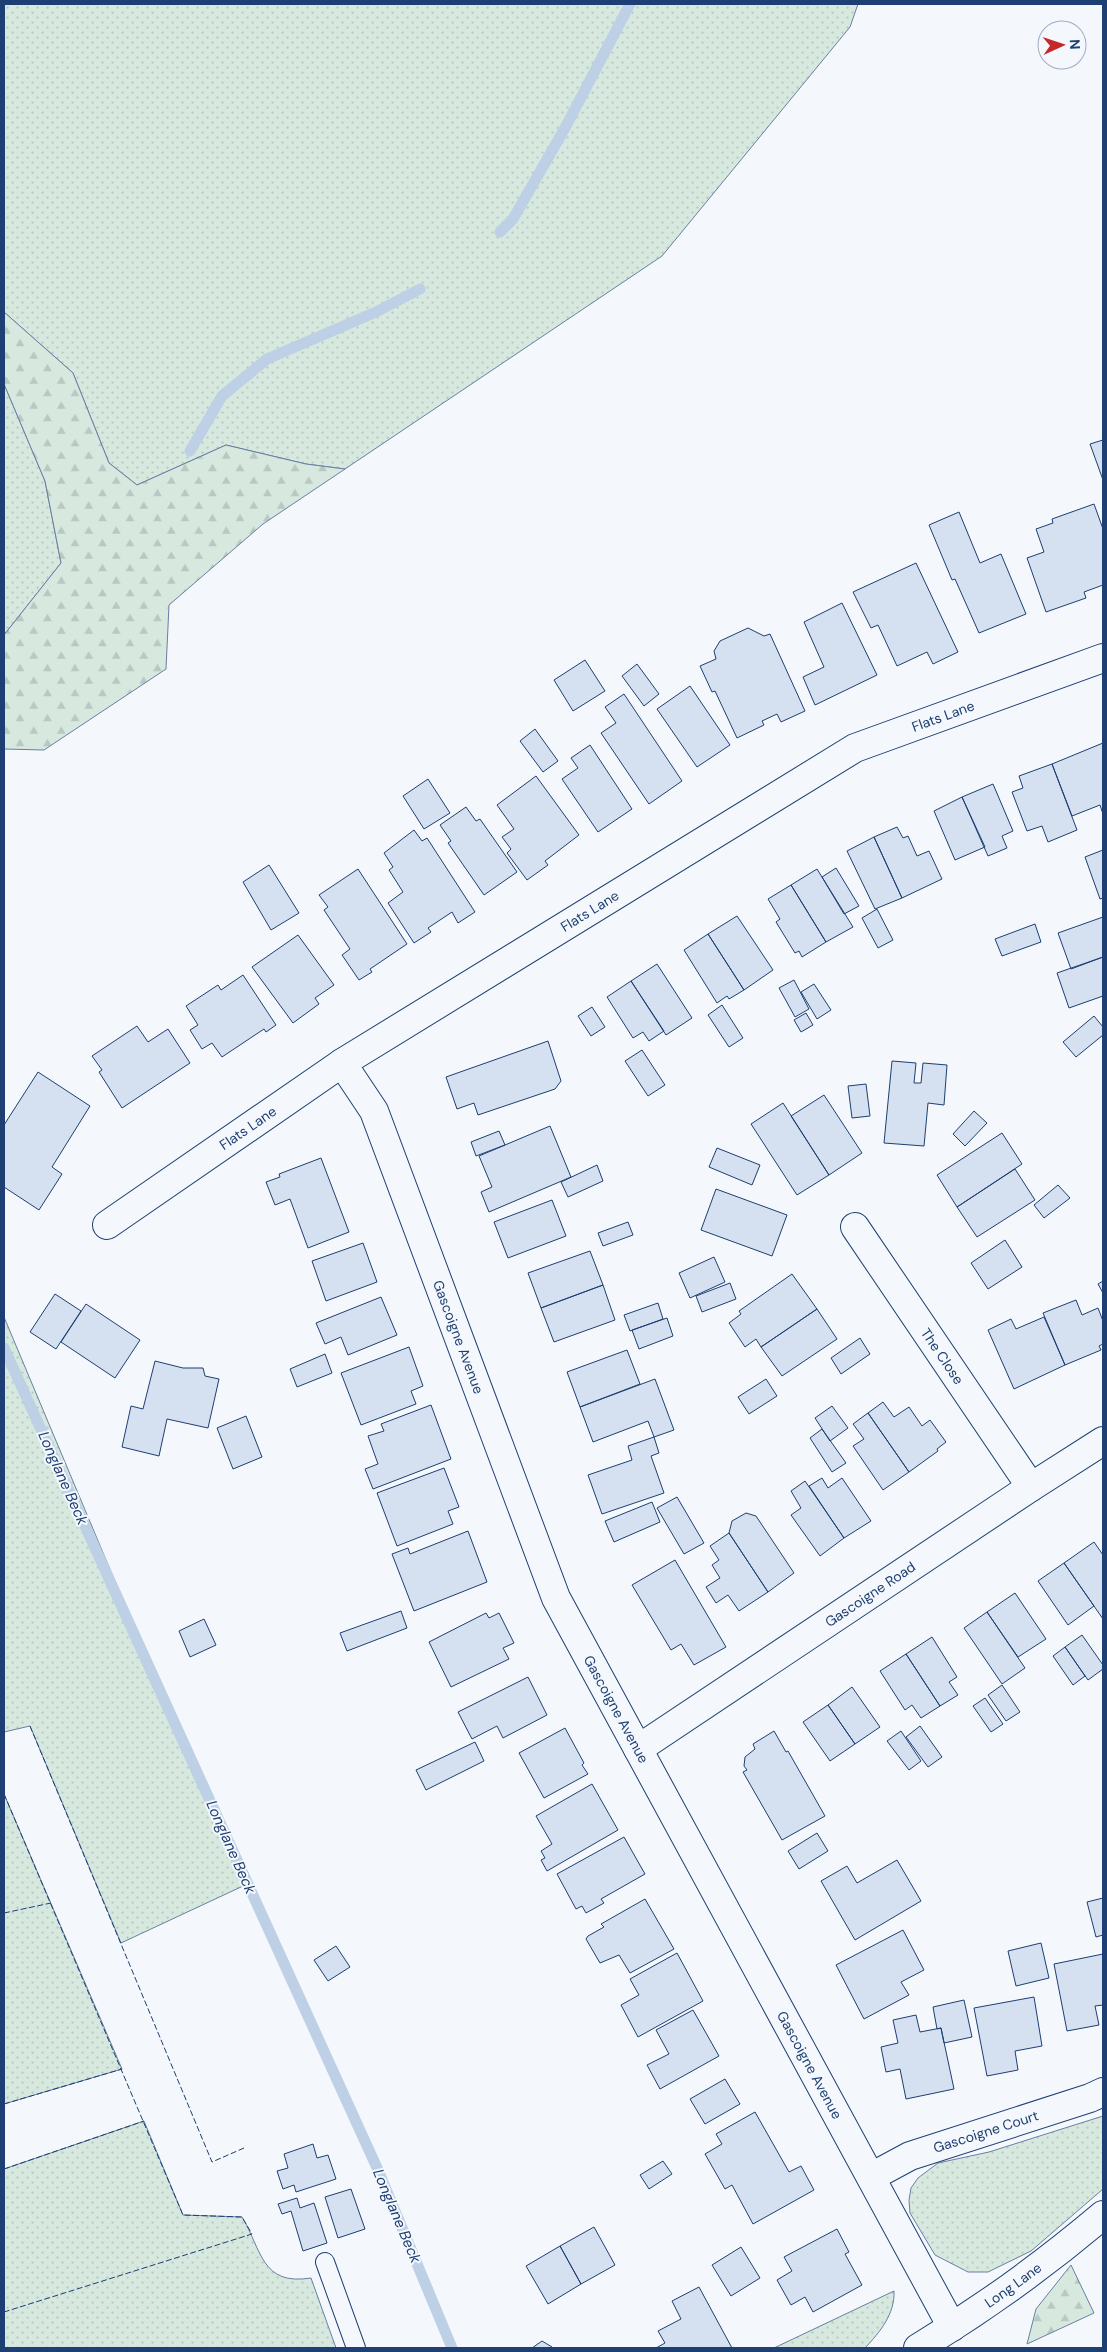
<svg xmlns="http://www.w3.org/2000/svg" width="1107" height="2352" viewBox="0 0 1107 2352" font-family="'DM Sans',sans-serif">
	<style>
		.grass { fill: url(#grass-dots); stroke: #687fa3 }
		.forest { fill: url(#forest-firs); stroke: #687fa3 }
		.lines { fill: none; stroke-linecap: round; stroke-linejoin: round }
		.stream { stroke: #bed0e5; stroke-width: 11 }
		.building { fill: #d5e0f0; stroke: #1d3f73 }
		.lane-casing { stroke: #1d3f73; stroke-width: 20 }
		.street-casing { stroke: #1d3f73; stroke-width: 30 }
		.secondary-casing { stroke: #1d3f73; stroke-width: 30 }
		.lane { stroke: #f4f7fb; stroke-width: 18 }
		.street { stroke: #f4f7fb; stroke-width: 28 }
		.secondary { stroke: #f4f7fb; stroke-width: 28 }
		.fence { stroke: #1d3f73; stroke-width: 1; stroke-dasharray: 6 2.5; stroke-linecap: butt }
		.labels { text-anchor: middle; stroke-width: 4; stroke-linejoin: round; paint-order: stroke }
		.street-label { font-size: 14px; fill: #1d3f73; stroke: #f4f7fb }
		.water-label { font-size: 15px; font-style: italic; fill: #1d3f73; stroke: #f4f7fb }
	</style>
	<defs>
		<pattern id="grass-dots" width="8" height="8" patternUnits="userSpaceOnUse" patternTransform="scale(1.25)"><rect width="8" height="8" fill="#d7e8df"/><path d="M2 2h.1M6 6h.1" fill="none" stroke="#b8c8c3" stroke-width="1.8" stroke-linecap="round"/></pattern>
		<pattern id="forest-firs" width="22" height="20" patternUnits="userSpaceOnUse" patternTransform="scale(1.25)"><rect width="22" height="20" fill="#d7e8df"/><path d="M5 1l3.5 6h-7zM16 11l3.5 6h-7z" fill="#b8c8c3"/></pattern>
	</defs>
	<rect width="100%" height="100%" fill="#f4f7fb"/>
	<path class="grass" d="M4 4H858L850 27 662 256 345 469 306 464 226 445 137 485 109 463 73 373 4 312Z
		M4 384 45 481 61 563 4 635Z
		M4 1317 243 1886 121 1943 30 1726 4 1732Z
		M4 1794 122 2069 4 2104Z
		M1103 2116V2189L1031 2251 988 2272H968L935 2255 910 2213 909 2200 911 2188 918 2178 938 2163 989 2152Z
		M144 2121 183 2215 242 2217C262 2250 261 2286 311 2278L336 2348H4V2169Z
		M894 2291C895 2314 880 2332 865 2348H774Z"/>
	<path class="forest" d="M4 312 73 373 109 463 137 485 226 445 306 464 345 469 263 524 169 605 166 669 44 750 4 749V635L61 563 45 481 4 384Z
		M1071 2265 1094 2313 1027 2344 1036 2309Z"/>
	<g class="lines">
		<path class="stream" d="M500 232 513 219 565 128 630 4
			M190 451 222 396 267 359 376 312 420 289
			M4 1348 378 2170 452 2348"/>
	</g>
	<path class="building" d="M1103 440V480L1090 444Z
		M1094 504 1103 529V585L1084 592 1086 598 1046 612 1027 558 1044 552 1036 529 1053 523 1052 519Z
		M959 512 980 563 1001 554 1026 614 979 633 955 579 952 580 929 525Z
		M916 563 958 652 933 664 927 652 897 666 878 625 871 628 853 592Z
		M842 603 877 675 815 705 803 677 824 667 804 622Z
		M748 628 764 636 770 634 805 711 781 722 777 714 762 721 764 725 737 738 715 691 712 692 700 666 716 659 714 651 720 641Z
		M585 660 605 691 573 711 554 680Z
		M637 664 659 694 644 706 622 676Z
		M690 686 730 745 697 767 657 709Z
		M624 694 682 781 649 804 601 733 616 723 605 707Z
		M535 729 558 761 543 772 520 741Z
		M1103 743V814L1100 805 1072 816 1052 764Z
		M590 745 632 809 598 832 562 779 578 768 571 758Z
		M1052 764 1077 830 1048 842 1042 826 1027 831 1012 792 1023 788 1019 776Z
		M536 776 579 835 545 861 548 865 527 880 507 853 511 849 502 837 514 829 497 805Z
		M428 779 450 813 424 829 403 796Z
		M993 784 1013 831 1002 836 1007 848 988 856 962 797Z
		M962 797 985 847 955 860 934 811Z
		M466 807 476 821 480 819 517 872 484 895 448 843 451 841 440 825Z
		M897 827 903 838 908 836 917 856 929 851 942 879 902 898 874 837Z
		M414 830 422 841 427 838 475 912 458 923 452 912 428 928 431 932 414 943 388 903 403 892 389 870 393 867 384 853Z
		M874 837 902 898 875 909 847 851Z
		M1103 850V898L1100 899 1085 857Z
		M269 865 299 913 271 930 243 882Z
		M836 868 859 906 844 914 822 877Z
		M358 869 407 944 370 969 372 972 359 980 342 955 350 949 324 910 328 907 319 895Z
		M817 869 853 927 826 942 791 885Z
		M791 885 826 942 802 957 799 951 795 953 776 922 780 919 768 899Z
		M877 909 893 940 878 948 862 918Z
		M737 916 773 970 744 990 708 934Z
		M1103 917V957L1071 969 1058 933Z
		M1035 924 1041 942 1002 956 995 939Z
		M708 934 744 990 729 999 727 996 717 1003 684 950Z
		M298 935 334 985 315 998 319 1004 293 1023 252 967Z
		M1103 957V996L1069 1008 1057 973Z
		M657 964 692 1018 666 1035 631 981Z
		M243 975 276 1025 266 1032 264 1029 222 1057 212 1043 202 1049 190 1030 198 1025 186 1006 218 985 221 990Z
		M794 980 809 1009 795 1017 779 988Z
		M631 981 664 1031 649 1041 643 1032 633 1038 607 997Z
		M814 984 831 1010 817 1019 801 992Z
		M722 1005 743 1038 729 1047 708 1015Z
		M592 1007 605 1027 591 1036 578 1016Z
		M806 1013 813 1025 801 1032 794 1020Z
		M1094 1016 1103 1027V1035L1076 1057 1063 1042Z
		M137 1026 148 1042 168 1029 190 1063 122 1108 99 1072 102 1070 92 1056Z
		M548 1041 561 1081 555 1089 478 1115 474 1103 457 1109 446 1077Z
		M642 1050 665 1085 648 1096 625 1061Z
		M892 1061 916 1063 914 1083H921L923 1063 947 1065 944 1105 928 1103 924 1146 884 1143Z
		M38 1072 90 1106 52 1167 62 1174 39 1210 4 1187V1125Z
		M866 1084 870 1116 852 1118 848 1086Z
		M824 1095 862 1153 829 1175 791 1116Z
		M783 1103 829 1175 797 1195 751 1124Z
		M974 1111 987 1123 965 1146 953 1134Z
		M550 1126 571 1177 489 1212 481 1192 492 1187 479 1156Z
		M499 1131 505 1145 476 1156 471 1142Z
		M1002 1133 1022 1164 957 1207 937 1175Z
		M717 1148 760 1165 752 1185 709 1167Z
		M321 1158 349 1232 308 1248 290 1199 275 1205 266 1182 280 1177 279 1174Z
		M597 1165 603 1181 568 1197 561 1182Z
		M1015 1169 1035 1200 977 1237 957 1207Z
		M1058 1185 1070 1198 1044 1218 1034 1205Z
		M716 1189 787 1215 772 1256 701 1230Z
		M552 1200 566 1236 508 1258 494 1222Z
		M628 1222 633 1235 603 1246 598 1233Z
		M1005 1240 1022 1267 988 1289 971 1263Z
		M363 1243 377 1282 326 1301 312 1261Z
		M590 1251 603 1285 541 1308 528 1273Z
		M714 1257 725 1282 690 1298 679 1273Z
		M792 1274 817 1309 761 1347 756 1339 745 1347 729 1323 741 1314 739 1311Z
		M1103 1281V1293L1098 1284Z
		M730 1283 736 1299 702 1312 696 1296Z
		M603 1285 615 1320 554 1342 541 1308Z
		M55 1294 81 1311 56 1349 30 1332Z
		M381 1297 397 1335 348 1355 341 1337 325 1344 316 1323Z
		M1076 1300 1082 1315 1098 1308 1103 1321V1344L1099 1346 1101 1350 1065 1365 1043 1313Z
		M658 1303 663 1319 630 1331 624 1315Z
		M86 1304 140 1340 115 1378 61 1342Z
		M817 1309 837 1339 782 1376 761 1347Z
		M1044 1317 1065 1365 1014 1389 988 1330 1011 1319 1016 1329Z
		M667 1318 673 1336 639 1349 632 1330Z
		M860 1338 870 1354 841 1374 831 1358Z
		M409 1347 423 1386 411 1391 416 1404 361 1425 341 1373Z
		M627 1350 640 1384 580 1407 567 1372Z
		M325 1354 332 1373 297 1387 290 1369Z
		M155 1361 183 1368H203L205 1376 219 1379 208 1428 167 1419 159 1456 122 1447 131 1406 143 1409Z
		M655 1379 674 1430 654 1437 648 1421 593 1442 580 1407Z
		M766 1379 777 1396 749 1414 738 1397Z
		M883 1402 894 1417 909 1407 922 1426 930 1420 946 1442 937 1449 938 1451 909 1472 868 1413Z
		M431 1405 451 1459 373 1489 365 1469 378 1464 368 1436 384 1431 381 1424Z
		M832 1406 848 1428 830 1441 815 1418Z
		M868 1413 909 1472 883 1490 853 1446 864 1439 853 1424Z
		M246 1416 262 1457 233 1469 217 1428Z
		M822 1429 846 1463 832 1472 810 1438Z
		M654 1437 659 1453 651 1456 664 1493 602 1514 588 1475 632 1460 628 1446Z
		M444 1468 459 1507 448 1511 453 1524 397 1546 377 1493Z
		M822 1478 828 1488 842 1478 871 1521 844 1538 809 1486Z
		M805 1481 844 1538 820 1556 791 1515 801 1508 791 1491Z
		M677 1497 704 1543 684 1554 657 1508Z
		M652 1502 660 1522 614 1542 605 1521Z
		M746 1513 756 1516 794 1573 768 1592 729 1533 732 1521Z
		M468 1531 487 1582 414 1611 392 1554 408 1548 410 1554Z
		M729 1533 768 1592 739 1611 728 1595 716 1603 706 1587 720 1578 712 1565 719 1560 710 1546Z
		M1094 1542 1103 1555V1619L1064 1563Z
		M675 1560 726 1647 694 1665 681 1644 671 1650 632 1585Z
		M1064 1563 1094 1606 1068 1625 1038 1581Z
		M1015 1593 1046 1639 1018 1657 987 1612Z
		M401 1611 407 1628 347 1651 340 1633Z
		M987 1612 1025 1668 1002 1684 964 1628Z
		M486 1613 489 1618 499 1613 514 1643 503 1648 509 1659 451 1687 429 1642Z
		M204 1619 216 1645 190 1657 179 1631Z
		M1082 1635 1103 1665V1669L1088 1680 1065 1647Z
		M932 1637 957 1677 949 1682 958 1695 940 1706 906 1654Z
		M1065 1647 1085 1676 1073 1685 1053 1656Z
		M906 1654 940 1706 921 1718 912 1705 905 1710 880 1671Z
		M528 1677 547 1715 503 1738 497 1726 472 1739 458 1712Z
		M1002 1685 1020 1712 1006 1721 988 1695Z
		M852 1687 880 1727 855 1744 828 1705Z
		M985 1698 1003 1724 991 1732 973 1706Z
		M828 1705 855 1744 830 1761 803 1722Z
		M920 1726 942 1757 928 1767 906 1737Z
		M565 1728 584 1763 582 1765 588 1774 544 1798 519 1753Z
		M774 1731 786 1752 788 1751 825 1816 782 1840 743 1772 747 1770 744 1766 745 1757 755 1749 753 1744Z
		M901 1731 921 1761 909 1770 887 1741Z
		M475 1742 484 1761 426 1790 416 1770Z
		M592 1784 618 1830 547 1871 541 1860 545 1858 541 1851 552 1844 536 1816Z
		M817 1833 828 1851 799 1869 788 1851Z
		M624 1837 645 1874 601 1899 604 1903 586 1913 582 1906 576 1909 557 1874Z
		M897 1860 921 1901 855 1940 821 1881 847 1866 857 1883Z
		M1103 1898V1935L1096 1937 1087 1902Z
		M645 1899 674 1949 630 1973 619 1955 600 1963 586 1939 588 1936 604 1927 601 1924Z
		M903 1930 924 1970 901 1982 909 1995 864 2019 836 1965Z
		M1041 1943 1049 1978 1016 1986 1008 1951Z
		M336 1946 350 1967 328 1981 314 1960Z
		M677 1953 703 2001 638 2037 621 2005 639 1995 630 1979Z
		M1103 1954V2005L1095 2006 1099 2025 1067 2031 1054 1964Z
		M1034 1997 1042 2046 1015 2051 1018 2070 987 2076 974 2008Z
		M964 2000 972 2037 944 2043 941 2028 937 2029 933 2007Z
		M693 2010 719 2056 660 2089 647 2065 669 2054 656 2030Z
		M916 2015 920 2032 941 2028 954 2089 906 2099 900 2069 886 2072 881 2047 898 2043 893 2020Z
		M725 2079 740 2104 705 2124 690 2099Z
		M755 2112 789 2172 801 2166 814 2190 753 2224 732 2185 725 2189 705 2154 722 2144 716 2134Z
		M313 2144 317 2158 328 2155 336 2179 296 2192 294 2185 283 2189 277 2171 288 2168 284 2154Z
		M663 2161 672 2174 649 2189 640 2175Z
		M351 2189 365 2229 338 2238 325 2197Z
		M297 2198 300 2208 314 2203 327 2243 303 2251 291 2211 282 2214 278 2204Z
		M594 2227 615 2265 581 2284 560 2246Z
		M837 2229 849 2252 845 2254 862 2285 813 2312 805 2297 791 2305 777 2280 792 2271 784 2257Z
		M560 2246 581 2284 548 2304 526 2266Z
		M741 2247 760 2278 731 2296 712 2265Z
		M699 2287 732 2348H656L665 2343 658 2331 681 2319 672 2301Z
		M542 2341 552 2347 553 2348H532Z"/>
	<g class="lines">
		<g class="lane-casing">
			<path id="lane" d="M325 2262 356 2348"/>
		</g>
		<g class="street-casing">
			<g id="street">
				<path id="s1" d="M342 1063 374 1111 556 1598 952 2327"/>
				<path id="s2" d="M107 1225 342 1063 855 748 1103 658"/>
				<path id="s3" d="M855 1227 1031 1487"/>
				<path id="s4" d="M638 1749 1031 1487 1103 1441"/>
				<path id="s5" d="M871 2177 910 2156 1090 2098 1103 2092"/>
			</g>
		</g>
		<g class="secondary-casing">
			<g id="secondary">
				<path id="s6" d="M918 2348C983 2309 1045 2264 1103 2215"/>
			</g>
		</g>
		<use href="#lane" class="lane"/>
		<use href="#street" class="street"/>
		<use href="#secondary" class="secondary"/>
		<path class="fence" d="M30 1726 212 2162 244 2148
			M4 1794 183 2215 242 2217 252 2234 4 2312
			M4 1913 51 1903
			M4 2104 122 2069
			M4 2169 144 2121"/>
	</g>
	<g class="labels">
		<g class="street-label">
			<text dy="5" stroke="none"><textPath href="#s2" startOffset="981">Flats Lane</textPath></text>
			<text dy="5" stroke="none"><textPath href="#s2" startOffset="576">Flats Lane</textPath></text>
			<text dy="5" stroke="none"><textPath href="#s2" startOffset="171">Flats Lane</textPath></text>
			<text dy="5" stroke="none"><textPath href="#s1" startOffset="299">Gascoigne Avenue</textPath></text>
			<text dy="5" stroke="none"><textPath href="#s3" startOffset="156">The Close</textPath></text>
			<text dy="5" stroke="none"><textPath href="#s4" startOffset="279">Gascoigne Road</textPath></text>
			<text dy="5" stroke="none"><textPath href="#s1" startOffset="704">Gascoigne Avenue</textPath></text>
			<text dy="5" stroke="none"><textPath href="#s1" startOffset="1109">Gascoigne Avenue</textPath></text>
			<text dy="5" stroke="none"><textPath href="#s5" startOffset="124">Gascoigne Court</textPath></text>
			<text dy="5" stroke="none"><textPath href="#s6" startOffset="114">Long Lane</textPath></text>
		</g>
		<g class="water-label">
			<text transform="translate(63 1478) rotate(66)" y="5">Longlane Beck</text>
			<text transform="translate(231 1847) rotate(66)" y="5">Longlane Beck</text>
			<text transform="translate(397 2216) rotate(67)" y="5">Longlane Beck</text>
		</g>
	</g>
	<rect width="1107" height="2352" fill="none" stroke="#1d3f73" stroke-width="10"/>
	<g transform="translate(1062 45) rotate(87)"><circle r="24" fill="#f4f7fb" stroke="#9eadc5"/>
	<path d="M0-4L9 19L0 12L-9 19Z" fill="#c62828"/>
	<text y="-8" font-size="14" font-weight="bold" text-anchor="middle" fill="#1d3f73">N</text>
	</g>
</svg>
